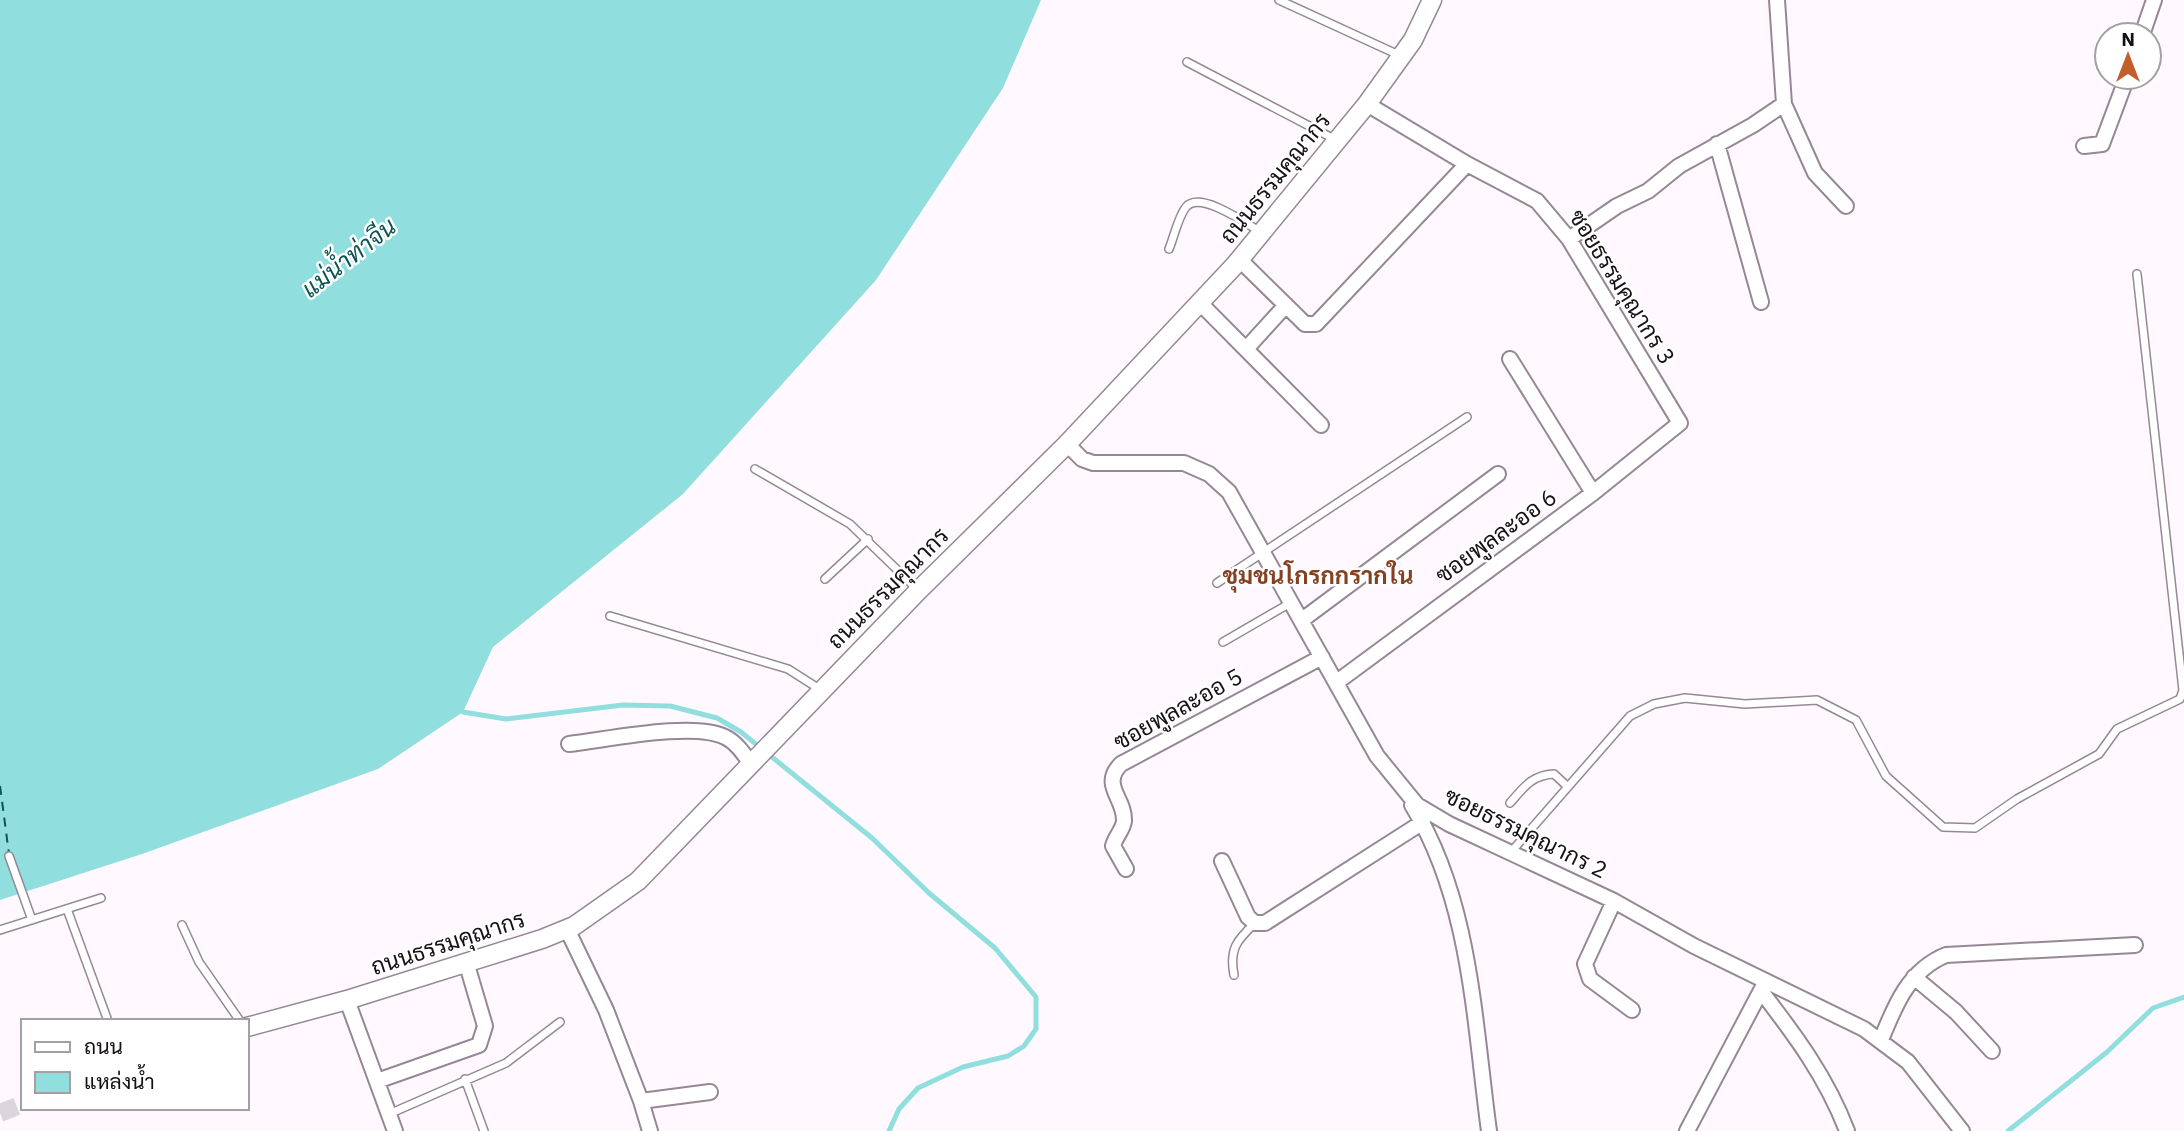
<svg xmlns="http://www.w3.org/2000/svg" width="2184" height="1131" viewBox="0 0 2184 1131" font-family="'IBM Plex Sans',Sarabun,sans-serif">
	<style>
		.water { fill: #90dede }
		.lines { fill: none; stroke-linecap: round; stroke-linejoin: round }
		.stream { stroke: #90dede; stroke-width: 5 }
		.ferry { stroke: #0e5454; stroke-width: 2; stroke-dasharray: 9 7; stroke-linecap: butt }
		.tertiary-tunnel { stroke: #dcd5db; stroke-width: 18; stroke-dasharray: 18 9; stroke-linecap: butt }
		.service-casing { stroke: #958895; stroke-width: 10 }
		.minor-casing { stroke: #958895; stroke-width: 18 }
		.tertiary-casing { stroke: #958895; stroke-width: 21 }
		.service { stroke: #fff; stroke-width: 7 }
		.minor { stroke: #fff; stroke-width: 14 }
		.tertiary { stroke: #fff; stroke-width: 18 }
		.labels { text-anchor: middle; stroke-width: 5; stroke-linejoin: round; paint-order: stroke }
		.street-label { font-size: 23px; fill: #161115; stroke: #fff }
		.water-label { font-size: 24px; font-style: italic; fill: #0e5454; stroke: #fff }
		.neighbourhood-label { font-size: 24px; font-weight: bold; fill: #834122; stroke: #fff }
	</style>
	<rect width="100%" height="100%" fill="#fff8fe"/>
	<path class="water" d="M0 0H1041L1003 88 876 280 683 494 493 647 463 712 378 769 142 854 0 900Z"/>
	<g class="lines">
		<path class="stream" d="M458 707 463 712 506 719 623 705 670 706 717 718 741 732 872 838 929 893 995 948 1036 997V1029L1024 1046 1008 1056 963 1067 918 1088 899 1109 889 1131
			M2008 1131 2107 1052 2153 1008 2184 997"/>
		<path class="ferry" d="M0 786 9 854"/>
		<path class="tertiary-tunnel" d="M0 1113 23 1104"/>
		<g class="service-casing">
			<path id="service" d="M1279 0 1401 56
				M1187 62 1336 140
				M1169 249C1174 237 1178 217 1186 207 1200 190 1247 224 1262 233
				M755 469 850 524 918 590
				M825 579 868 539
				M1217 583 1467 417
				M610 616 788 669 821 690
				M1223 642 1292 602
				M1510 803C1524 787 1532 775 1554 774L1568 787
				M1511 852 1630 716 1654 704 1685 698 1745 704 1817 700 1856 720 1886 776 1943 827 1975 828 2017 799 2099 754 2117 729 2180 699 2183 690 2137 274
				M9 856 32 920
				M67 909 108 1021
				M182 925 199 962 240 1021
				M0 930 101 898
				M1234 975C1229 949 1237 940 1255 923
				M465 1079 484 1131
				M389 1114 506 1063 560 1022"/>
		</g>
		<g class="minor-casing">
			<path id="minor" d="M2142 35 2154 0
				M1784 104 1815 173 1846 206
				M1717 144 1761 302
				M2084 146 2102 144 2127 77
				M1569 239 1617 206 1648 191 1679 166 1753 125 1784 104 1777 0
				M1240 260 1305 324H1316L1467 164
				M1200 303 1321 425
				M1246 349 1286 305
				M1510 359 1593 493
				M1067 444 1082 459 1093 463H1184L1209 474 1229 492 1377 756 1417 805 1449 824 1614 901 1694 946 1864 1029 1908 1062 1962 1131
				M1302 620 1498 474
				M1337 682 1593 493 1680 423 1569 239 1537 201 1467 164 1367 104
				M569 744C606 740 693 721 725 737 736 742 744 754 751 764
				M1412 805C1471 901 1474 1021 1489 1131
				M1222 861 1248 917 1255 923H1265L1423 822
				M1126 869 1113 846C1115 837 1123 830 1124 821 1125 798 1100 785 1121 764L1322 657
				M1614 901 1585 964 1590 979 1632 1010
				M567 929 606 1010 641 1101 710 1092
				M1914 977 1956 1012 1992 1051
				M1761 991C1795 1035 1827 1078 1847 1131
				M347 1000 395 1131
				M1881 1040C1895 1005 1909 970 1946 955L2135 945
				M377 1081 479 1045 485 1026 467 965
				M641 1101 650 1131
				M1687 1131 1766 981"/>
		</g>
		<g class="tertiary-casing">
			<path id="tertiary" d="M247 1027 347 1000 542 939 574 926 638 881 919 590 1067 444 1235 265 1367 104 1413 40 1432 0"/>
		</g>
		<use href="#service" class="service"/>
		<use href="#minor" class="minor"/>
		<use href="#tertiary" class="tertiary"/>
	</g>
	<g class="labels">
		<g class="street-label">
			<text transform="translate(1275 178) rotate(-51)" y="8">ถนนธรรมคุณากร</text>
			<text transform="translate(1622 287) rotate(58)" y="8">ซอยธรรมคุณากร 3</text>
			<text transform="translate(1496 536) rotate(-36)" y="8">ซอยพูลละออ 6</text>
			<text transform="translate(888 588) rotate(-45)" y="8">ถนนธรรมคุณากร</text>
			<text transform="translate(1178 709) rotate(-29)" y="8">ซอยพูลละออ 5</text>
			<text transform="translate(1526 833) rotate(26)" y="8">ซอยธรรมคุณากร 2</text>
			<text transform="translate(448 943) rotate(-18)" y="8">ถนนธรรมคุณากร</text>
		</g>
		<g class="water-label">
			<text transform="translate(349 258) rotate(-38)" y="8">แม่น้ำท่าจีน</text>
		</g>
		<g class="neighbourhood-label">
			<text x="1318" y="584">ชุมชนโกรกกรากใน</text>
		</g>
	</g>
	<rect x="21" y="1019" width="228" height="91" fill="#ffffff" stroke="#a2a0a1" stroke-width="2"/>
	<rect x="35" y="1042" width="35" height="10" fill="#ffffff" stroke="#a2a0a1" stroke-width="2"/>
	<text x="84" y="1054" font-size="21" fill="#161115">ถนน</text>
	<rect x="35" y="1072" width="35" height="21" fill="#90dede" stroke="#a2a0a1" stroke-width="2"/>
	<text x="84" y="1089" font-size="21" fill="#161115">แหล่งน้ำ</text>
	<g transform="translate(2128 56)"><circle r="33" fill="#ffffff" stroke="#a2a0a1" stroke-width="2"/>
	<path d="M0-5L12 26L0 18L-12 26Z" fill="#c35e2c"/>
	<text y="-10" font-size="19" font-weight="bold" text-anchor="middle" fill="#161115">N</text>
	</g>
</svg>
